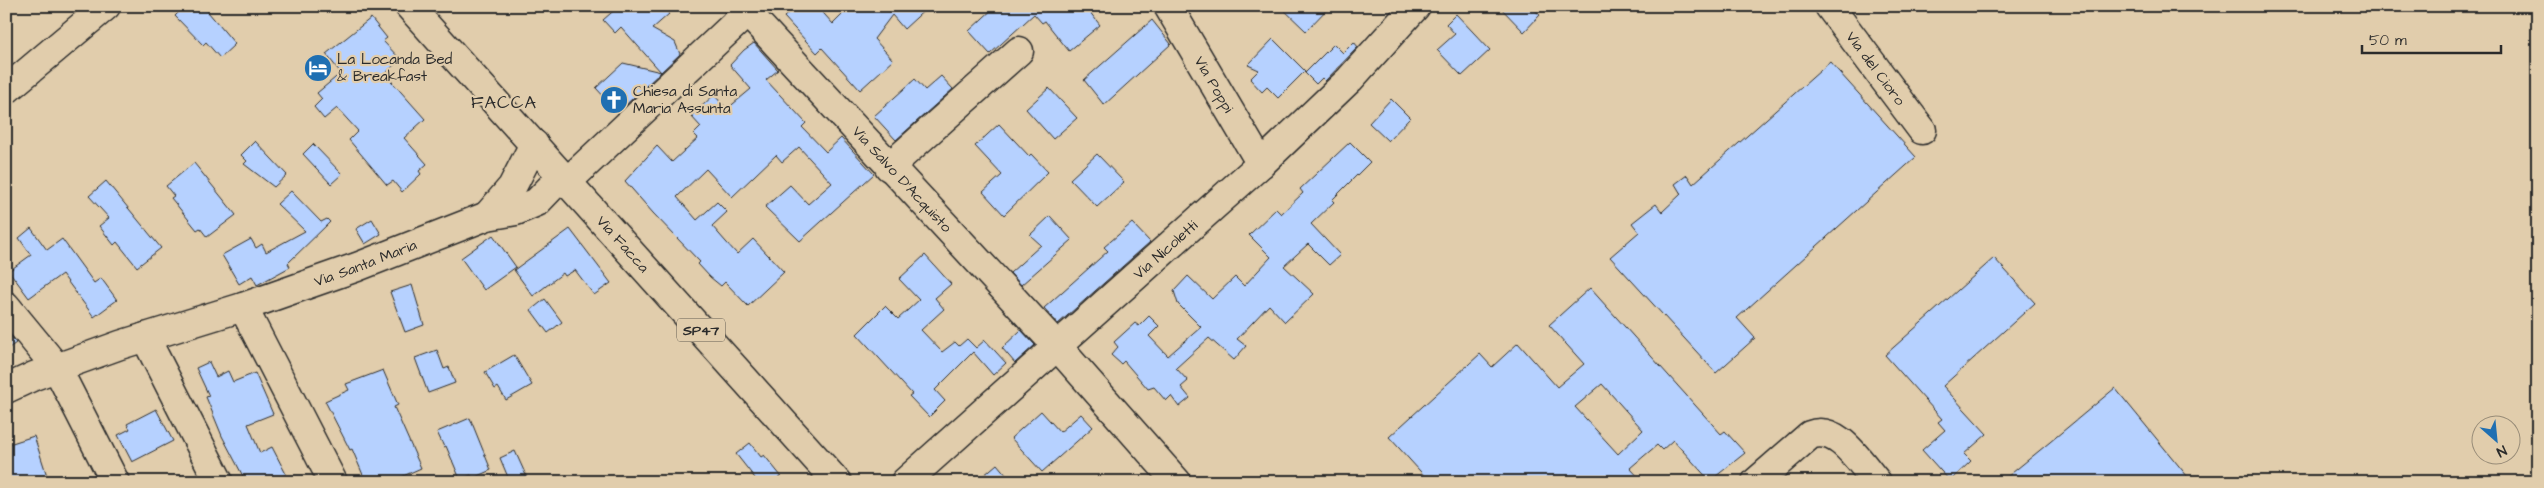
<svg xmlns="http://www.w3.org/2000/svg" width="2544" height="488" font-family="'Architects Daughter',sans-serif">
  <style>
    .building { fill: #b6d1ff; stroke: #2b2b2b; fill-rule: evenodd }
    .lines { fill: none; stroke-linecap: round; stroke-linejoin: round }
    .minor-casing { stroke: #2b2b2b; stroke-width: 31 }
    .major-casing { stroke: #2b2b2b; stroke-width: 31 }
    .minor { stroke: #e1cdac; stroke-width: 28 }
    .major { stroke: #e1cdac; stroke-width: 28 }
    .labels { text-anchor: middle; stroke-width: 4.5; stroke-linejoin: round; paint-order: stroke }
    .shield { fill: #e1cdac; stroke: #625c52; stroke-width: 1 }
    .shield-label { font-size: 14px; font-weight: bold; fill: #2b2b2b }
    .poi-label { font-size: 15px; fill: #2b2b2b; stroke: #e1cdac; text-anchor: start }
    .street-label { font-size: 15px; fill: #2b2b2b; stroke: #e1cdac }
    .quarter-label { font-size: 18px; letter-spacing: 1px; fill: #2b2b2b; stroke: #e1cdac }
  </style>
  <rect width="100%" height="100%" fill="#e1cdac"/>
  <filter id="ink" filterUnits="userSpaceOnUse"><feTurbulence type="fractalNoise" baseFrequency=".02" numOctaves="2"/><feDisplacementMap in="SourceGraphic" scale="10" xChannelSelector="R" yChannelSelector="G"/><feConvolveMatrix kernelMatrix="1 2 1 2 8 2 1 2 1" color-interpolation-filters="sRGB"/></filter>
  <g filter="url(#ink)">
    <path class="building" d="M185,6H203L235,44L220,58L206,42L203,45L175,16Z
      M619,6H662L669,14L652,29L675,42L680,54L661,72L621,27L615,33L603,20Z
      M796,6H817L833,24L851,6H929L904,29L892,15L874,39L893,60L860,90L822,48L817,53L784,17Z
      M996,6H1085L1100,25L1069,51L1045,21L1042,23L1034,14L990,54L969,31Z
      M1280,6H1330L1306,31Z
      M1499,6H1530L1540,15L1524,32Z
      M1456,14L1490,50L1462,76L1437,50L1455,34L1446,24Z
      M371,18L387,38L383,41L400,59L385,74L425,119L404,138L427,164L419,171L421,174L402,192L393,181L387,185L349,140L358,131L337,108L324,119L314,107L322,99L317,93L341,73L326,54Z
      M1152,20L1171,44L1104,105L1084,80Z
      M1273,39L1305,71L1278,98L1267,87L1262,92L1250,79L1259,70L1248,65Z
      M1354,42L1358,47L1325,81L1322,78L1316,84L1305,73L1334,44L1343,53Z
      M754,43L778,70L766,80L806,123L802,127L826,152L841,138L874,174L800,241L765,207L790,185L808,204L832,183L799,147L782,162L776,155L732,197L706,169L677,197L697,220L717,202L727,212L712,226L726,242L737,254L753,239L784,272L748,306L725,282L721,286L710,277L698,264L700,262L653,213L625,181L657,146L672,162L698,138L694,134L701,127L691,116L714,95L727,109L751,89L730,65L744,50Z
      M1830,62L1916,157L1737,318L1755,338L1716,373L1610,257L1639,232L1632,223L1656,204L1662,212L1681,194L1675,184L1687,175L1693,184Z
      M623,63L661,72L618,112L596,88Z
      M941,76L953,89L896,140L874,116L915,79L925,90Z
      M1049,88L1077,118L1053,139L1026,109Z
      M1391,99L1410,118L1388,141L1369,123Z
      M999,124L1029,156L1031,154L1048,172L1004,215L983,192L1002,175L975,146Z
      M255,141L287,175L274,187L244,164L247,161L241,155Z
      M1350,142L1370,162L1332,200L1334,202L1311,224L1340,255L1329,265L1308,244L1284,266L1314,294L1285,322L1269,305L1237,339L1246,346L1234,360L1209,338L1176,368L1188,381L1181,387L1190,398L1179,407L1171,396L1166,401L1154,387L1148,389L1124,361L1121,364L1111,355L1118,347L1114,342L1135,323L1139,326L1149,316L1159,326L1149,336L1168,356L1201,327L1178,304L1174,291L1188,276L1212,299L1235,277L1244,286L1271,257L1249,235L1276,209L1281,214L1303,193L1300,189Z
      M313,144L342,174L331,184L303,154Z
      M1097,154L1124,182L1097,207L1070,179Z
      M194,163L236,215L207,237L200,228L197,230L171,198L174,196L166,186Z
      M106,181L161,248L137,267L117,242L114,245L99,226L109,218L89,196Z
      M291,191L321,222L327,219L330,222L288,263L290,267L257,285L252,276L239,284L222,255L251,239L256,248L262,244L266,252L305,231L277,204Z
      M1050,216L1072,240L1021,285L1010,273L1041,245L1030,235Z
      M372,219L381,234L365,244L356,229Z
      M1132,223L1150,242L1058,324L1044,308L1108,251L1104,247Z
      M31,228L47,250L62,239L94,283L101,278L117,300L94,317L62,274L29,298L9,271L31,255L19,238Z
      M570,229L611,283L594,295L575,270L565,276L563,273L533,296L514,270Z
      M493,235L516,267L484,290L461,258Z
      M925,255L951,284L935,298L944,309L921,330L942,352L955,342L959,346L967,339L976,348L985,340L1006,363L993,375L973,352L935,390L945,401L929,417L909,396L912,394L857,334L885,306L898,319L919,300L899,279Z
      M1994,258L2035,303L1943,386L1987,434L1964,454L1971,461L1950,481L1922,450L1945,430L1938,422L1942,419L1885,355Z
      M412,285L424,325L405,332L390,292Z
      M1590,288L1721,434L1725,431L1745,453L1710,481L1673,440L1662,450L1657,445L1630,468L1643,482H1430L1389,437L1480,354L1492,367L1518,343L1557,387L1584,364L1549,325ZM1602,384L1643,430L1618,454L1575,407Z
      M545,299L562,322L548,333L531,310Z
      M1021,330L1035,345L1015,363L1002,348Z
      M6,331L16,343L6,350Z
      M437,350L444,369L449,367L455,383L428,393L415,358Z
      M514,355L532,385L506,400L498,387L495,389L485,372Z
      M209,362L216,377L228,371L233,382L255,373L273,414L248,424L260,453L272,447L286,474L272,482H246L222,436L206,397L209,396L196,368Z
      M383,370L398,405L394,407L421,468L390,482H366L352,449L350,450L325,401L349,390L346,384Z
      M2115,388L2192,482H2001L2050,442Z
      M156,409L173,441L132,462L118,435L130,429L127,424Z
      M1041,411L1060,432L1081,414L1093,427L1042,472L1011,438Z
      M470,418L491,470L473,478L471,475L460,479L446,446L444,447L437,432Z
      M34,436L49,482H12L10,478L6,479V445Z
      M750,443L761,457L764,455L781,476L773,482H758L736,454Z
      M515,451L529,482H510L500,458Z
      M997,464L1012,482H976Z"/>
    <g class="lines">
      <defs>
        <g id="minor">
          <path id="s1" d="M1168,6L1261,164"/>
          <path id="s2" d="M1829,6L1922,130"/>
          <path id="s3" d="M747,12L1057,346L1177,482"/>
          <path d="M6,90L106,6"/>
          <path d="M889,167L1019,51"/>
          <path d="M568,181L754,6"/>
          <path d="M6,306L57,368L115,482"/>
          <path d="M243,307L333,482"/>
          <path d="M145,337L219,482"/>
          <path id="s4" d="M905,482L1261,164L1350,79L1416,6"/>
          <path d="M1756,482L1810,435C1838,424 1860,463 1877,482"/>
        </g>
        <g id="major">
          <path id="s5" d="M409,6L837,482"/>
          <path d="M487,216L512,187L534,144"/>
          <path id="s6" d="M6,389L34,376L120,345L243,307L357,267L487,216L516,211L537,202L563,175"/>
        </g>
      </defs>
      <use href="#minor" class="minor-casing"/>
      <use href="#major" class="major-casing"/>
      <use href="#minor" class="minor"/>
      <use href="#major" class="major"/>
    </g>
  </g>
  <defs>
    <symbol id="hotel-disc" viewBox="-11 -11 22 22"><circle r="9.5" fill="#1f6fb2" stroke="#e1cdac"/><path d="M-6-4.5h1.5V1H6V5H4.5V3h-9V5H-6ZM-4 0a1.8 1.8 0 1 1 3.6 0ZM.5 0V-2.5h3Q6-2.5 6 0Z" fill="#fff"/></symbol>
    <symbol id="church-disc" viewBox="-11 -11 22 22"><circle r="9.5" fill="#1f6fb2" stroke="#e1cdac"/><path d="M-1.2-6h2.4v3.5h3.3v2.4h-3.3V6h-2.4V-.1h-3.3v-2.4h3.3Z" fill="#fff"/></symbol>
  </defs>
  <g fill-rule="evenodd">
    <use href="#hotel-disc" x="302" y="52" width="32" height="32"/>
    <use href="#church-disc" x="598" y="84" width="32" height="32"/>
  </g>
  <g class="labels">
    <rect class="shield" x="677" y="318.5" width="48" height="23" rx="4"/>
    <g class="shield-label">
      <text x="701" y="335">SP47</text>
    </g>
    <g class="poi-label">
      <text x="337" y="64">La Locanda Bed<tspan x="337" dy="17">&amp; Breakfast</tspan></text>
      <text x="633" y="96">Chiesa di Santa<tspan x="633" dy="17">Maria Assunta</tspan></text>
    </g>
    <g class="street-label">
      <text dy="5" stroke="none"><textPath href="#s2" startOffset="78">Via del Cioro</textPath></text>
      <text dy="5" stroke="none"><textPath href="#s1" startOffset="91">Via Poppi</textPath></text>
      <text dy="5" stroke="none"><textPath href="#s3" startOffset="228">Via Salvo D'Acquisto</textPath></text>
      <text dy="5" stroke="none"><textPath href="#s5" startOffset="320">Via Facca</textPath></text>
      <text dy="5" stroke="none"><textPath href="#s4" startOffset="349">Via Nicoletti</textPath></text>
      <text dy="5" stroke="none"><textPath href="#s6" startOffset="381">Via Santa Maria</textPath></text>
    </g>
    <g class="quarter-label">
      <text x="504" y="108">FACCA</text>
    </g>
  </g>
  <rect width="2544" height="488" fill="none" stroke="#e1cdac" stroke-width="25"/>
  <rect x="12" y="12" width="2519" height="463" fill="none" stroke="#2b2b2b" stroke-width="2" filter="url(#ink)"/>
  <g transform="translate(2496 440) rotate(153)"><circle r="24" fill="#e1cdac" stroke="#988c78"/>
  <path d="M0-4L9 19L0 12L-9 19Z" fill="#1f6fb2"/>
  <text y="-8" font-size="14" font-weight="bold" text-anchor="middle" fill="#2b2b2b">N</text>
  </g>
  <path d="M2362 45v8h139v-8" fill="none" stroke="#2b2b2b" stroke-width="2.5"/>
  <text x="2369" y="45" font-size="15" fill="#2b2b2b" stroke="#e1cdac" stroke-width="4" paint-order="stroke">50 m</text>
</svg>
